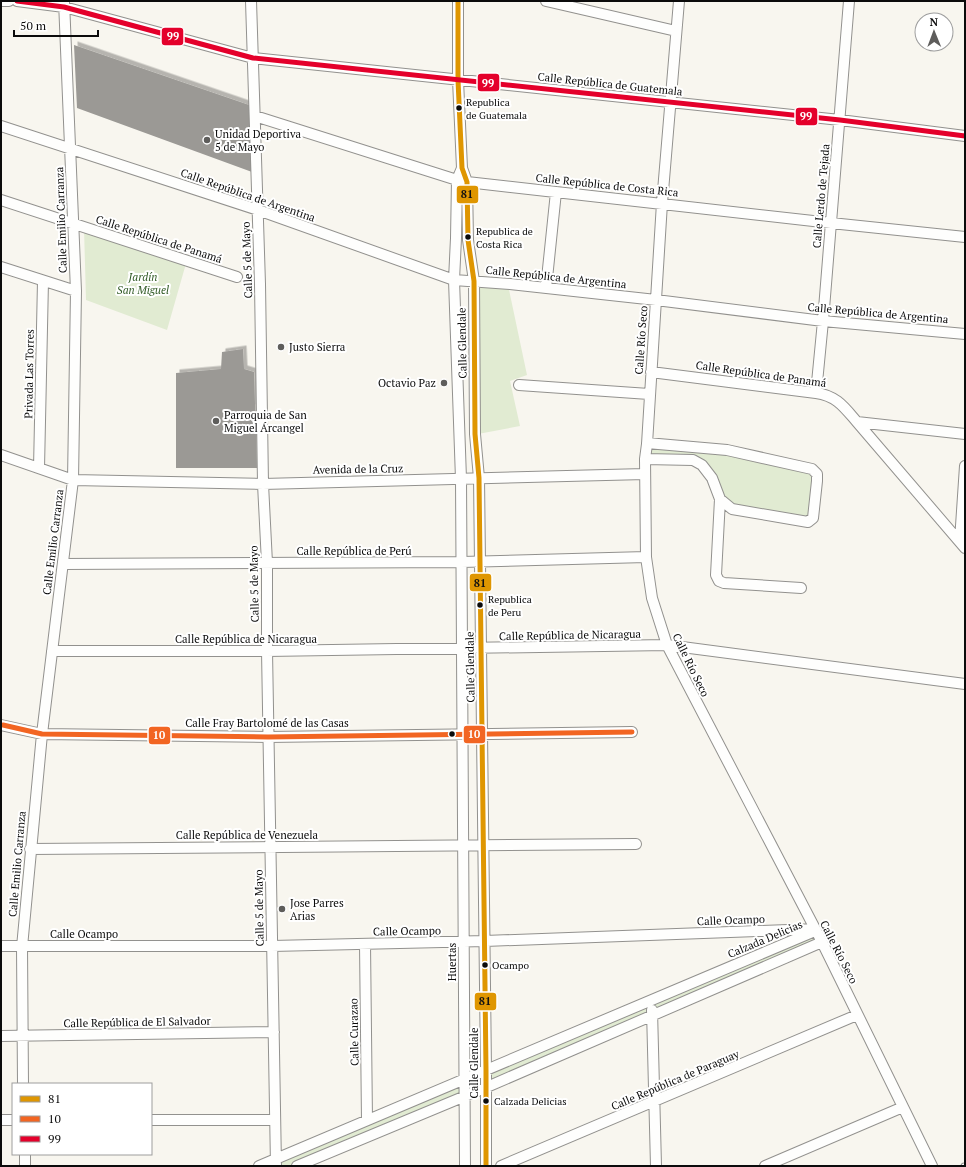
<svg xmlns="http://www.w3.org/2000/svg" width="966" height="1167" font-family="'PT Serif',serif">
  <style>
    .green { fill: #e1ebd2 }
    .building { fill: #9b9995; filter: url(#shadow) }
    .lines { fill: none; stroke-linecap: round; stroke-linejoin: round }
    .lane-casing { stroke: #92918e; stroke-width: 7 }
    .street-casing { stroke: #92918e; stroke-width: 12 }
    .lane { stroke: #fefefd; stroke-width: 5 }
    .street { stroke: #fefefd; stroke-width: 10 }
    .bus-1-casing { stroke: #fff; stroke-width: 8 }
    .bus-2-casing { stroke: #fff; stroke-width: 8 }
    .bus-3-casing { stroke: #fff; stroke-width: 8 }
    .bus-1 { stroke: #df9601; stroke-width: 5 }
    .bus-2 { stroke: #f26522; stroke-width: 5 }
    .bus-3 { stroke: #e4002b; stroke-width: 5 }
    .bus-dot { fill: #0b0b0b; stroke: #fff; stroke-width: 1.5 }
    .poi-dot { fill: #5e5d5b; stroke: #fff; stroke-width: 1.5 }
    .labels { text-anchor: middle; stroke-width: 4; stroke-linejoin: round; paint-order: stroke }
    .bus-label { font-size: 10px; fill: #0b0b0b; stroke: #fff; text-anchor: start }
    .street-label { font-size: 11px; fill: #0b0b0b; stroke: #fff }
    .poi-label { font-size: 11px; fill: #0b0b0b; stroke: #fff; text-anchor: start }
    .park-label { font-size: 11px; font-style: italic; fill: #2f5924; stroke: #fff }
    .line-badge { stroke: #fff; stroke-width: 1.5 }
    .badge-label { font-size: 11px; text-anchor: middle; font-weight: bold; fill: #fff }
    .pale-badge-label { font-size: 11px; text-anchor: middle; font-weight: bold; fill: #111 }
  </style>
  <defs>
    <filter id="shadow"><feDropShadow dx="3.5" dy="-3.5" stdDeviation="0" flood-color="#0004"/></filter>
  </defs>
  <rect width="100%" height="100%" fill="#f8f6ef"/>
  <path class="green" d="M84,228L187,260L167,330L86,300Z
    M476,282L508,285L527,375L510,381L520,426L478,434Z
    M647,444L727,450L812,469L817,481L808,522L732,509L702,465L645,455Z
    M813,932L817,940L490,1082V1072Z
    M461,1080V1094L288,1166H280L281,1161Z"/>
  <path class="building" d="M74,45L249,105L252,172L77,108Z
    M243,349L244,369L254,372L257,468H176V373L221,369L222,352Z"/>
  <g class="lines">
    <defs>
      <path id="lane" d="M964,1166H965"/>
      <path id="street" d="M1,1H9
        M17,1L64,7L253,58L840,120L965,136
        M251,1L260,284L263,484L267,563V651L276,1166
        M458,1V80L462,168L467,182L468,240L474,281L475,434L479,478L486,1070V1166
        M546,1L676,31
        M679,1L662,203L647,444L645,459L646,557L652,598L667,645L822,942L932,1166
        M255,116L457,180L467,182L831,223L965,237
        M1,126L258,210L454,280L510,284L656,300L823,321L965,334
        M462,168L457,180L456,238L454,280L461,479L465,1166
        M1,200L237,277
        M1,267L76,291
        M546,288L556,192
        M651,372L816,393C837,396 844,407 857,422L965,548
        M519,385L649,394
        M816,393L823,321L849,1
        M857,422L965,434
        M647,443L727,450L812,469L817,474V481L813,518L808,522L732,509L720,499
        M1,455L73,480L263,484L645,474
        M645,459L693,460L702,465L712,478L720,499L716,575L719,581L724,583L801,588
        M39,468L43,281
        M960,541L965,466
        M63,564L462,562L646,557
        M52,651H267L667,645L965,684
        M1,725L42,734L268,737L632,732
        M30,849L636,844
        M365,944L367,1120
        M1,946H272L485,941L814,929
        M652,1010L656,1166
        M1,1036L274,1032
        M23,1084L22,947L42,734L73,480L76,291L64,1
        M1,1120H13
        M151,1120H275
        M25,1154V1166
        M259,1166L815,931
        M297,1166L487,1087L822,942
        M501,1166L857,1015
        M765,1166L903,1107"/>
    </defs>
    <use href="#lane" class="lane-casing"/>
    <use href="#street" class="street-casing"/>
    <use href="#lane" class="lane"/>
    <use href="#street" class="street"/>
    <defs>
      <path id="bus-1" d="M458,1V80L462,168L467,182L468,240L474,281L475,434L479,478L486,1070V1166"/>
      <path id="bus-2" d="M3,725L42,734L268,737L632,732"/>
      <path id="bus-3" d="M17,1L64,7L253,58L840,120L965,136"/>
    </defs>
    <use href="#bus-1" class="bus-1-casing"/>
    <use href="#bus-2" class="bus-2-casing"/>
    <use href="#bus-3" class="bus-3-casing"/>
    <use href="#bus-1" class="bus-1"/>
    <use href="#bus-2" class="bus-2"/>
    <use href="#bus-3" class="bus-3"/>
  </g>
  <g class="bus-dot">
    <circle cx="459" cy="108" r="3.5"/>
    <circle cx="468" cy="237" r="3.5"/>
    <circle cx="480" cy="605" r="3.5"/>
    <circle cx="452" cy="734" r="3.5"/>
    <circle cx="485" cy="965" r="3.5"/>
    <circle cx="486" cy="1101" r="3.5"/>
  </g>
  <g class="poi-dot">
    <circle cx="207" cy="140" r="4"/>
    <circle cx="281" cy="347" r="4"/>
    <circle cx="444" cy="383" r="4"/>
    <circle cx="216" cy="421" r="4"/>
    <circle cx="282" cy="909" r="4"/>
  </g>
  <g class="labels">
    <g class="bus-label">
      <text x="466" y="106">Republica<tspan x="466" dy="13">de Guatemala</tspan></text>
      <text x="476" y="235">Republica de<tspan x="476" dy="13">Costa Rica</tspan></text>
      <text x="488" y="603">Republica<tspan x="488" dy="13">de Peru</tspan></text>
      <text x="492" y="969">Ocampo</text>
      <text x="494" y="1105">Calzada Delicias</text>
    </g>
    <g class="street-label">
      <text transform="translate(610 84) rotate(6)" y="4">Calle República de Guatemala</text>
      <text transform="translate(607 185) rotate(6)" y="4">Calle República de Costa Rica</text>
      <text transform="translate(248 195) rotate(19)" y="4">Calle República de Argentina</text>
      <text transform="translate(821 196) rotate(-85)" y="4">Calle Lerdo de Tejada</text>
      <text transform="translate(61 220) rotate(-92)" y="4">Calle Emilio Carranza</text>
      <text transform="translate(159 239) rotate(18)" y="4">Calle República de Panamá</text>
      <text transform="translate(247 260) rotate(-92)" y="4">Calle 5 de Mayo</text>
      <text transform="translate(556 277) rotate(6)" y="4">Calle República de Argentina</text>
      <text transform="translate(878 313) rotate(5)" y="4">Calle República de Argentina</text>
      <text transform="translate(641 340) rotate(-86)" y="4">Calle Río Seco</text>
      <text transform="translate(462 343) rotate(-91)" y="4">Calle Glendale</text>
      <text transform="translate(29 374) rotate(-89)" y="4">Privada Las Torres</text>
      <text transform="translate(761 374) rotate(8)" y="4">Calle República de Panamá</text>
      <text transform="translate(358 469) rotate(-1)" y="4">Avenida de la Cruz</text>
      <text transform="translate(53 542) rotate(-83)" y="4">Calle Emilio Carranza</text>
      <text x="354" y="555">Calle República de Perú</text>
      <text transform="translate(254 584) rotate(-91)" y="4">Calle 5 de Mayo</text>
      <text transform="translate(570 635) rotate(-1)" y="4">Calle República de Nicaragua</text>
      <text x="246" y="643">Calle República de Nicaragua</text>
      <text transform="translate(691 665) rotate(64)" y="4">Calle Río Seco</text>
      <text transform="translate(470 667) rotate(-91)" y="4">Calle Glendale</text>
      <text x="267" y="727">Calle Fray Bartolomé de las Casas</text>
      <text x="247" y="839">Calle República de Venezuela</text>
      <text transform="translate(17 864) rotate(-85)" y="4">Calle Emilio Carranza</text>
      <text transform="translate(259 908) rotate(-91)" y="4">Calle 5 de Mayo</text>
      <text transform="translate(731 920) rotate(-2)" y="4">Calle Ocampo</text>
      <text transform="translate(407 931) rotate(-1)" y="4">Calle Ocampo</text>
      <text x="84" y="938">Calle Ocampo</text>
      <text transform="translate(765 939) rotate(-23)" y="4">Calzada Delicias</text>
      <text transform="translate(839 952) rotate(63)" y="4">Calle Río Seco</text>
      <text transform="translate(452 962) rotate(-90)" y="4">Huertas</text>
      <text transform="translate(137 1022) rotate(-1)" y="4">Calle República de El Salvador</text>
      <text transform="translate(354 1032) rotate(-91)" y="4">Calle Curazao</text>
      <text transform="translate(474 1063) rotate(-90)" y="4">Calle Glendale</text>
      <text transform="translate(675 1080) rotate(-23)" y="4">Calle República de Paraguay</text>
    </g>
    <g class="poi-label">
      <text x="215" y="138">Unidad Deportiva<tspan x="215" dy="13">5 de Mayo</tspan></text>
      <text x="289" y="351">Justo Sierra</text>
      <text x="436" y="387" text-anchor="end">Octavio Paz</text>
      <text x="224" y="419">Parroquia de San<tspan x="224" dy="13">Miguel Árcangel</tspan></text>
      <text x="290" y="907">Jose Parres<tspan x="290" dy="13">Arias</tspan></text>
    </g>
    <g class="park-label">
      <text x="143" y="281">Jardín<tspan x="143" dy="13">San Miguel</tspan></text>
    </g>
  </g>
  <g class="line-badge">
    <rect x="161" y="27" width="23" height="19" rx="4" fill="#e4002b"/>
    <rect x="477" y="73" width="23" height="19" rx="4" fill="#e4002b"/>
    <rect x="795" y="107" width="23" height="19" rx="4" fill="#e4002b"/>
    <rect x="456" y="185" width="23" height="19" rx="4" fill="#df9601"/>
    <rect x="469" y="573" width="23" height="19" rx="4" fill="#df9601"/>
    <rect x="463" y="725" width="23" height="19" rx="4" fill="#f26522"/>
    <rect x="148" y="726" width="23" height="19" rx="4" fill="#f26522"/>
    <rect x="474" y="992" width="23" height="19" rx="4" fill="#df9601"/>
  </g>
  <g class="badge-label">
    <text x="173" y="40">99</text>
    <text x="488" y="87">99</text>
    <text x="806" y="120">99</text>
    <text x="474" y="738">10</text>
    <text x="159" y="739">10</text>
  </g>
  <g class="pale-badge-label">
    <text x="467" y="198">81</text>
    <text x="480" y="587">81</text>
    <text x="485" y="1005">81</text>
  </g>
  <rect width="966" height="1167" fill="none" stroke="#0b0b0b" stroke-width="4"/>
  <rect x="12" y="1083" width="140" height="72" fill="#ffffff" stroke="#9d9d9d"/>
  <rect x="20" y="1096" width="20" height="6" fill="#df9601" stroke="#9d9d9d"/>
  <text x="48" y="1103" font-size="12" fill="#0b0b0b">81</text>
  <rect x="20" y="1116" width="20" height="6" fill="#f26522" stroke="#9d9d9d"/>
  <text x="48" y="1123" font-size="12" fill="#0b0b0b">10</text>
  <rect x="20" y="1136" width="20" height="6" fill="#e4002b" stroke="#9d9d9d"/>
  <text x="48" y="1143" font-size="12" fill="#0b0b0b">99</text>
  <g transform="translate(934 32) rotate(359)"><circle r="19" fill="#ffffff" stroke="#9d9d9d"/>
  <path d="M0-3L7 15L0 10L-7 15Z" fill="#5e5d5b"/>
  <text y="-6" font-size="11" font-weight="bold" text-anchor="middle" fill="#0b0b0b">N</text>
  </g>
  <path d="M14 30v6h84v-6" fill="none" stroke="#0b0b0b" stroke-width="2"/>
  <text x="20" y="30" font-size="12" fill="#0b0b0b" stroke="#ffffff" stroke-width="3" paint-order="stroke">50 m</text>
</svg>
